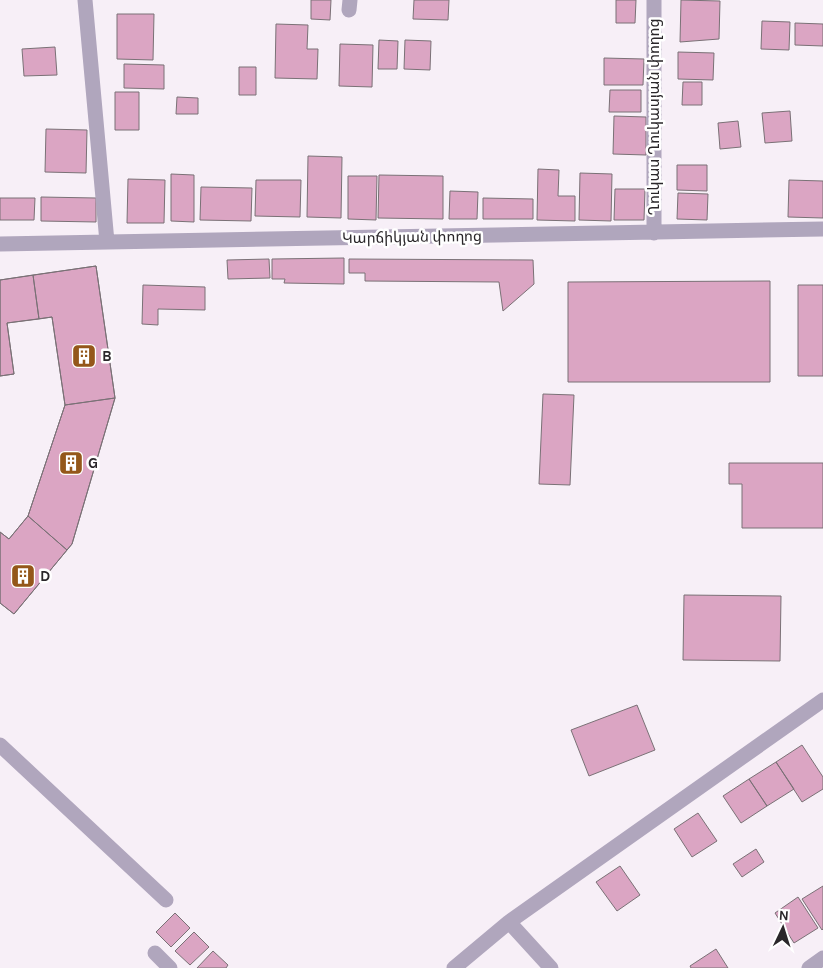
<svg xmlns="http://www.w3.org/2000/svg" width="823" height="968" font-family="Karla,'Noto Sans Armenian',sans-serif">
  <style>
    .building { fill: #dba5c3; stroke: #7a7176 }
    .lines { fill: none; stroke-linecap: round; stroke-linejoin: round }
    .minor { stroke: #b0a6bd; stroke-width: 15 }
    .labels { text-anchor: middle; stroke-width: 5; stroke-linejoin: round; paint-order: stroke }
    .street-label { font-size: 15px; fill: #2a272a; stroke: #fff }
    .poi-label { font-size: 15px; font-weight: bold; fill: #2a272a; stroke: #fff; text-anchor: start }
  </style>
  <rect width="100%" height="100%" fill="#f7eff7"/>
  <path class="building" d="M311,0H331L330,20L311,19Z
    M414,0H449L448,20L413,19Z
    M616,0H636L635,23H616Z
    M681,0L720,1L719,39L680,42Z
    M117,14H154L153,60L117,59Z
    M762,21L790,22L789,50L761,49Z
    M795,23L823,24V46L795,45Z
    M276,24L308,25L307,49H318L317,79L275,78Z
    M379,40L398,41L397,69H378Z
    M405,40L431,41L430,70L404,69Z
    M340,44L373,45L372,87L339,86Z
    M55,47L57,75L24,76L22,49Z
    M678,52L714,53L713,80L678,79Z
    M604,58L644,59L643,85H604Z
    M124,64L164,65V89L124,88Z
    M239,67H256V95H239Z
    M683,82H702V105H682Z
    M610,90H641V112H609Z
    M115,92H139V130H115Z
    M177,97L198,98V114H176Z
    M790,111L792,141L765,143L762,113Z
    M614,116L646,117V155L613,154Z
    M738,121L741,147L720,149L718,123Z
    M46,129L87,130L86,173L45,172Z
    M308,156L342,157L341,218L307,217Z
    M677,165H707V191L677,190Z
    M538,169L559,170L558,196H575V221L537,220Z
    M580,173L612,174L611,221L579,220Z
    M171,174L194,175V222L171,221Z
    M379,175L443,176V219L378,218Z
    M348,176H377L376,220L348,219Z
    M128,179L165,180L164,223H127Z
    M256,180H301L300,217L255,216Z
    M789,180L823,181V218L788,217Z
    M201,187L252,188L251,221L200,220Z
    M615,189H645L644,220H614Z
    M450,191L478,192L477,219H449Z
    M678,193L708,194L707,220L677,219Z
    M41,197L96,198V222L41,221Z
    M0,198H35L34,220H0Z
    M483,198L533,199V219H483Z
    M344,258V284L284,283L285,279H272V259Z
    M269,259L270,278L228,279L227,260Z
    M349,259L533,260L534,284L503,311L499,282L365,281V273H349Z
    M96,266L115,398L72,544L14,614L0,603V532L9,539L28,516L65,405L52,317L7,323L14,374L0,376V280Z
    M96,266L115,398L65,405L52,317L39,319L33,275Z
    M33,275L39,319L7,323L14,374L0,376V280Z
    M770,281V382H568V282Z
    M143,285L205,287V310L158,309V325L142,324Z
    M798,285H823V376H798Z
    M543,394L574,395L570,485L539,484Z
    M115,398L72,544L67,550L28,516L65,405Z
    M729,463H823V528H742V484H729Z
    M28,516L67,550L14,614L0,603V532L9,539Z
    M684,595L781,596L780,661L683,660Z
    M637,705L655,750L589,776L571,730Z
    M802,745L823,777V789L802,802L776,762Z
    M776,762L794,789L767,806L749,779Z
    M749,779L767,806L741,823L723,796Z
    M698,813L717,841L692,857L674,829Z
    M756,849L764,862L742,877L733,864Z
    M620,866L640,895L617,911L596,882Z
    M823,886V929L822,930L802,899Z
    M798,897L818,928L794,943L775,913Z
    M175,913L190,928L171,947L156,932Z
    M194,932L209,947L190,965L175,951Z
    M716,949L728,968H691L690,966Z
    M213,951L228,965L226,968H197Z"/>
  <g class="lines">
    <path class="minor" d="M85,0L107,242
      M654,0V233
      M349,10L350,0
      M0,244L823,229
      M0,745L166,900
      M509,922L551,968
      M155,953L170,968
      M454,968L509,922L823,700
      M809,968L823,958"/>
  </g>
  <defs>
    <symbol id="building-square" viewBox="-11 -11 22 22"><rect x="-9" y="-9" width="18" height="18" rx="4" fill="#94571a" stroke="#fff"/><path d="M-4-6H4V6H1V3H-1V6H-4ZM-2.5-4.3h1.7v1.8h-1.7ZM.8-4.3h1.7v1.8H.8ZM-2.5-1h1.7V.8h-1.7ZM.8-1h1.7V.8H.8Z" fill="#fff"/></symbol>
  </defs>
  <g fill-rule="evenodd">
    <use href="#building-square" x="70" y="342" width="28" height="28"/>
    <use href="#building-square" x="57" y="449" width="28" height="28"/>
    <use href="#building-square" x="9" y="562" width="28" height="28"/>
  </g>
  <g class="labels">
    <g class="street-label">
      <text transform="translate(654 117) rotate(-90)" y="5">Ղուկաս Ղուկասյան փողոց</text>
      <text transform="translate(412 237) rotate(-1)" y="5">Կարճիկյան փողոց</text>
    </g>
    <g class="poi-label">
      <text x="102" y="361">B</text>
      <text x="88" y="468">G</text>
      <text x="40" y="581">D</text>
    </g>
  </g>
  <g transform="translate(783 928) rotate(4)" stroke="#ffffff" stroke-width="4" paint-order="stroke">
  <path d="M0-4L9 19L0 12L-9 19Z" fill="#2a272a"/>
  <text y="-8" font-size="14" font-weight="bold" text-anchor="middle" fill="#2a272a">N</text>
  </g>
</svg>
